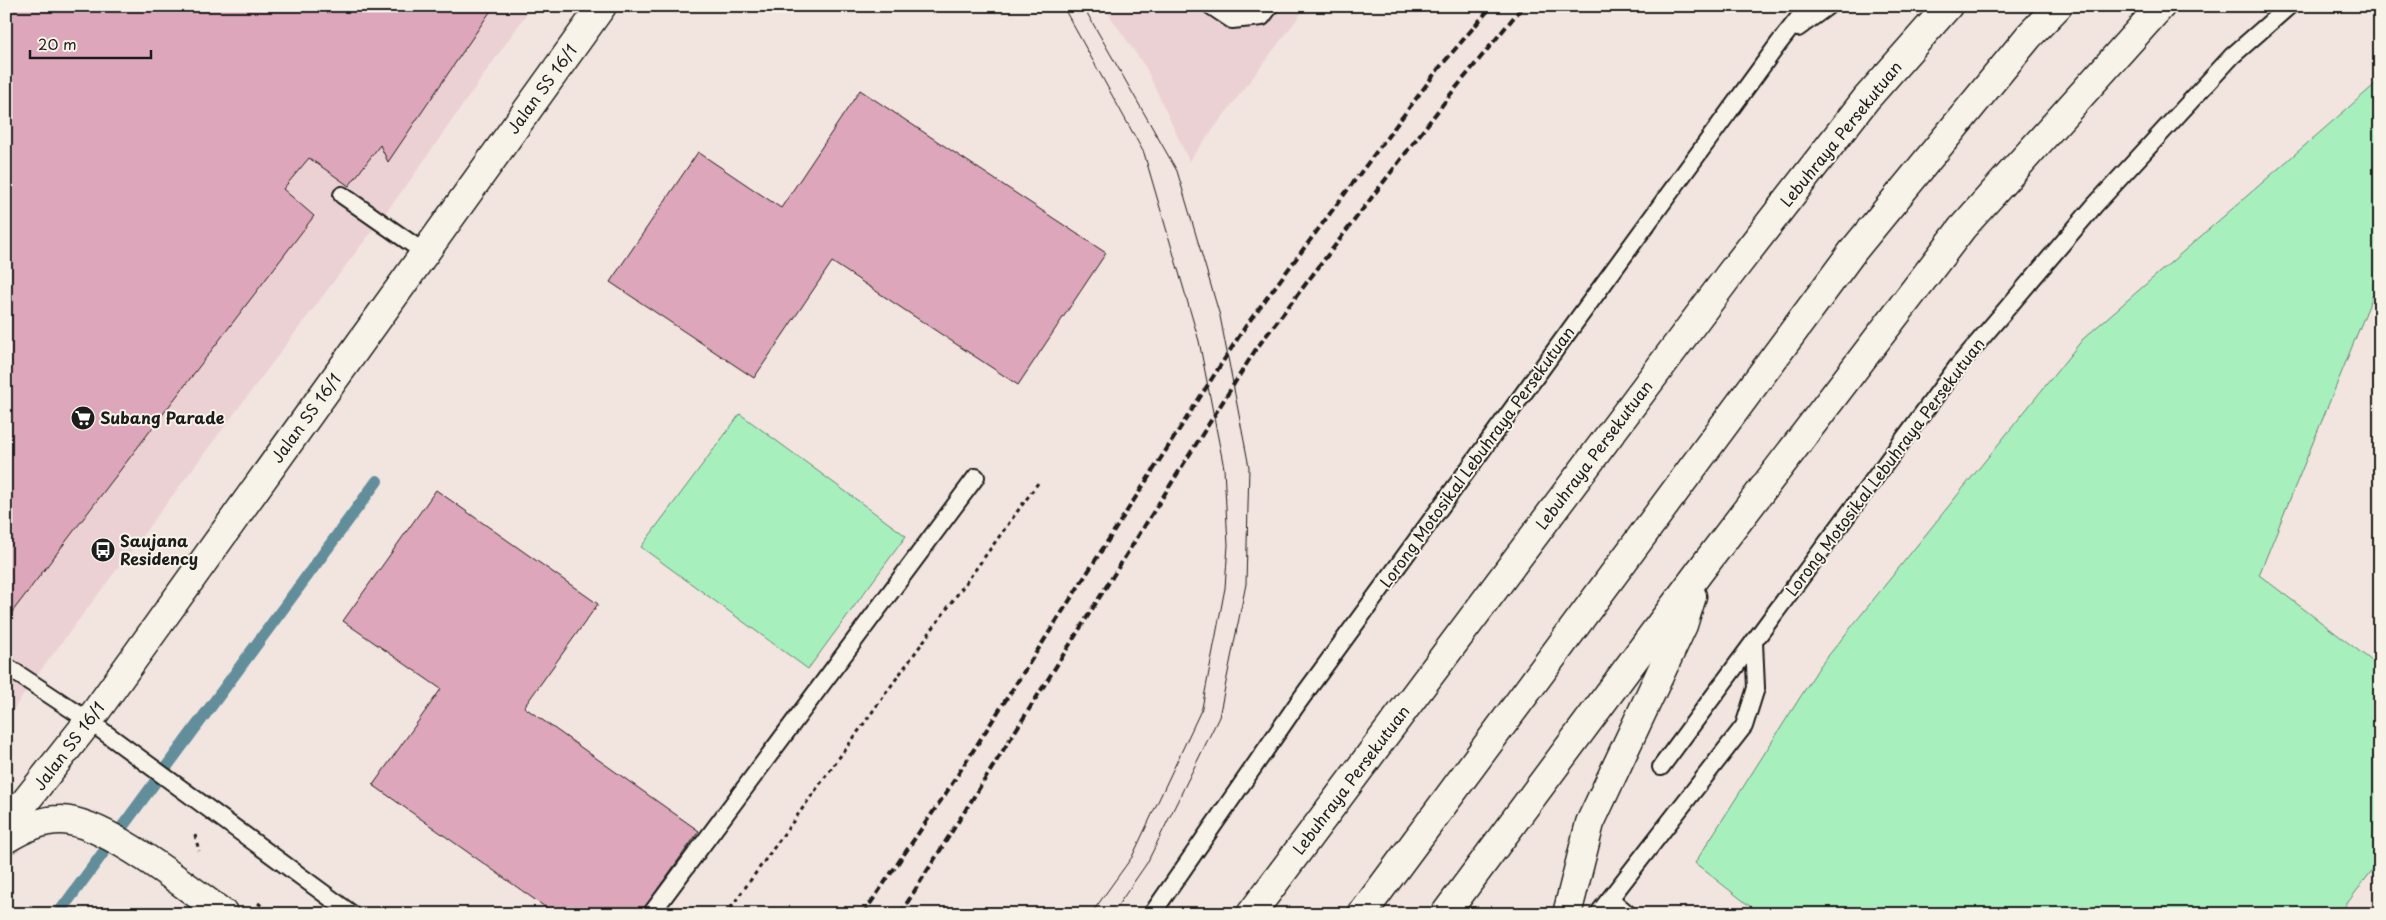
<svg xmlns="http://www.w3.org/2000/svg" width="2386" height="920" font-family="'Playpen Sans',sans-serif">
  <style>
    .built { fill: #ecd1d4 }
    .green { fill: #a7f0be; stroke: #62866d }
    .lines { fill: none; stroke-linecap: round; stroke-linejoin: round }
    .stream { stroke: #628e9b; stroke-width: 12 }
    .building { fill: #dda6ba; stroke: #1c1c1c }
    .lane-casing { stroke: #1c1c1c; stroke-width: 20 }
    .street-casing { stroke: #1c1c1c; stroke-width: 31 }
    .secondary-casing { stroke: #1c1c1c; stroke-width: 31 }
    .highway-casing { stroke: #1c1c1c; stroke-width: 31 }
    .path { stroke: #1c1c1c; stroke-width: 3; stroke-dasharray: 4 4; stroke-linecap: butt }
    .lane { stroke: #f7f3e8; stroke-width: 16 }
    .street { stroke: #f7f3e8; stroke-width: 28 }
    .secondary { stroke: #f7f3e8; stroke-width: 28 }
    .highway { stroke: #f7f3e8; stroke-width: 28 }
    .tram { stroke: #1c1c1c; stroke-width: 1 }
    .rail { stroke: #1c1c1c; stroke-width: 4; stroke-dasharray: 8 4; stroke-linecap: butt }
    .labels { text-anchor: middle; stroke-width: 4; stroke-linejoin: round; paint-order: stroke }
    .street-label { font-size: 16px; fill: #1c1c1c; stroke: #f7f3e8 }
    .poi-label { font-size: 16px; font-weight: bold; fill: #1c1c1c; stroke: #f7f3e8; text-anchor: start }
  </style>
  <rect width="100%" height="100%" fill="#f2e4df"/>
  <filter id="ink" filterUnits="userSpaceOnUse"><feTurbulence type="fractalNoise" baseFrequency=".02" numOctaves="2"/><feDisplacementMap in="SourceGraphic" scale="10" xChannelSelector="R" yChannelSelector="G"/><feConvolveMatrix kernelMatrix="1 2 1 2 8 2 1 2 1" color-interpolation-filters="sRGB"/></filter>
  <g filter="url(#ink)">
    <path class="built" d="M6,6H532L411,179L38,674L6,720Z
      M1103,6H1307L1189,161L1146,68Z"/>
    <path class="green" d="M2380,80V278L2259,575L2380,667V860L2339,914H1760L1695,863L1820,666L2083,339Z
      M740,414L906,536L808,669L641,547Z"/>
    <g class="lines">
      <path class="stream" d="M58,914L377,481"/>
    </g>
    <path class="building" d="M6,6H494L388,162L380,145L349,186L309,158L283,189L314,216L6,620Z
      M860,90L1106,253L1018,385L832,262L754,378L610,282L698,152L781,208Z
      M436,490L598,604L524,707L699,831L640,914H555L373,785L441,689L343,621Z"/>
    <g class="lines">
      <defs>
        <path id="lane" d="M1211,6L1232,20L1262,17L1270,6
          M1798,28L1828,6
          M342,195L425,253
          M6,666L89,721L352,914
          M1661,767L1957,367L2095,205L2232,56L2289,6
          M1610,899L1628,914
          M651,914L976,477
          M1152,914L1300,700L1779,43L1808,6
          M1598,914L1744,726L1756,688L1754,642"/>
        <path id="street" d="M6,839C22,829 41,820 60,820C102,819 188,888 224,914"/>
        <path id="secondary" d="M6,826L89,721L602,6"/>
        <path id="highway" d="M1251,914L1730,274L1866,99L1948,6
          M1362,914L1853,251L2029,36L2058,6
          M1445,914L1700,571L1962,228L2161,6
          M1567,914L1590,823L1683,625L1692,596"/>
      </defs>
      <use href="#lane" class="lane-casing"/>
      <use href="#street" class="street-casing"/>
      <use href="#secondary" class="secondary-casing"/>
      <use href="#highway" class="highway-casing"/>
      <path class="path" d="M195,835L199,851
        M258,903L272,914
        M726,914L1038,483"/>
      <use href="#lane" class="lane"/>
      <use href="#street" class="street"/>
      <use href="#secondary" class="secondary"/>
      <use href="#highway" class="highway"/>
      <path class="tram" d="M1060,6L1066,12L1144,153L1199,341L1224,468L1228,545L1225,588L1202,708L1132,857L1091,914
        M1083,6L1177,171L1220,316L1249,467L1246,584L1219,717L1147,863L1112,914"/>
      <path class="rail" d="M863,914L946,793L1245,327L1439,68L1492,6
        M900,914L1256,349L1450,95L1523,6"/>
    </g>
  </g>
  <defs>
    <symbol id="supermarket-disc" viewBox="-11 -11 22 22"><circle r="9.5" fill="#1c1c1c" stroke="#f7f3e8"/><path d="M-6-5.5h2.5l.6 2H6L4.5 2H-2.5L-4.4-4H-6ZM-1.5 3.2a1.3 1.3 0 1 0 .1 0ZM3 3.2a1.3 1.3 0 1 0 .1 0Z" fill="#fff"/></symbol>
    <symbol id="bus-disc" viewBox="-11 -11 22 22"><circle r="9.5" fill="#1c1c1c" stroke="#f7f3e8"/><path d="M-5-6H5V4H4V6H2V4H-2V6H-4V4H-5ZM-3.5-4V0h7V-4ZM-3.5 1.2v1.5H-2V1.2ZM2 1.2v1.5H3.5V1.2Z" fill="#fff"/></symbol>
  </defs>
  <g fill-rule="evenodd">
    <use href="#supermarket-disc" x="69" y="404" width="28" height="28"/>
    <use href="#bus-disc" x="89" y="536" width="28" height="28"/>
  </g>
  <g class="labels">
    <g class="street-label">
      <text transform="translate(542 89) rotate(-54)" y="6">Jalan SS 16/1</text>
      <text transform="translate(1841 134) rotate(-51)" y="6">Lebuhraya Persekutuan</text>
      <text transform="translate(306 418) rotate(-54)" y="6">Jalan SS 16/1</text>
      <text transform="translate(1594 455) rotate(-53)" y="6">Lebuhraya Persekutuan</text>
      <text transform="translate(1477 457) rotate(-54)" y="6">Lorong Motosikal Lebuhraya Persekutuan</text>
      <text transform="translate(1885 467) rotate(-53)" y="6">Lorong Motosikal Lebuhraya Persekutuan</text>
      <text transform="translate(69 746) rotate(-53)" y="6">Jalan SS 16/1</text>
      <text transform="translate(1351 780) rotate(-53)" y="6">Lebuhraya Persekutuan</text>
    </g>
    <g class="poi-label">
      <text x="100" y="424">Subang Parade</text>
      <text x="120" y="547">Saujana<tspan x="120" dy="18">Residency</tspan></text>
    </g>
  </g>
  <rect width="2386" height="920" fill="none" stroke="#f7f3e8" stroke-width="25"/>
  <rect x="12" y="12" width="2361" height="895" fill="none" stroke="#1c1c1c" stroke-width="2" filter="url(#ink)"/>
  <path d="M30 50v8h121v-8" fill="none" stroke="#1c1c1c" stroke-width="2.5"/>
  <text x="38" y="50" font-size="15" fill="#1c1c1c" stroke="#f7f3e8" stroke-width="4" paint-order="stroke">20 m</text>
</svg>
